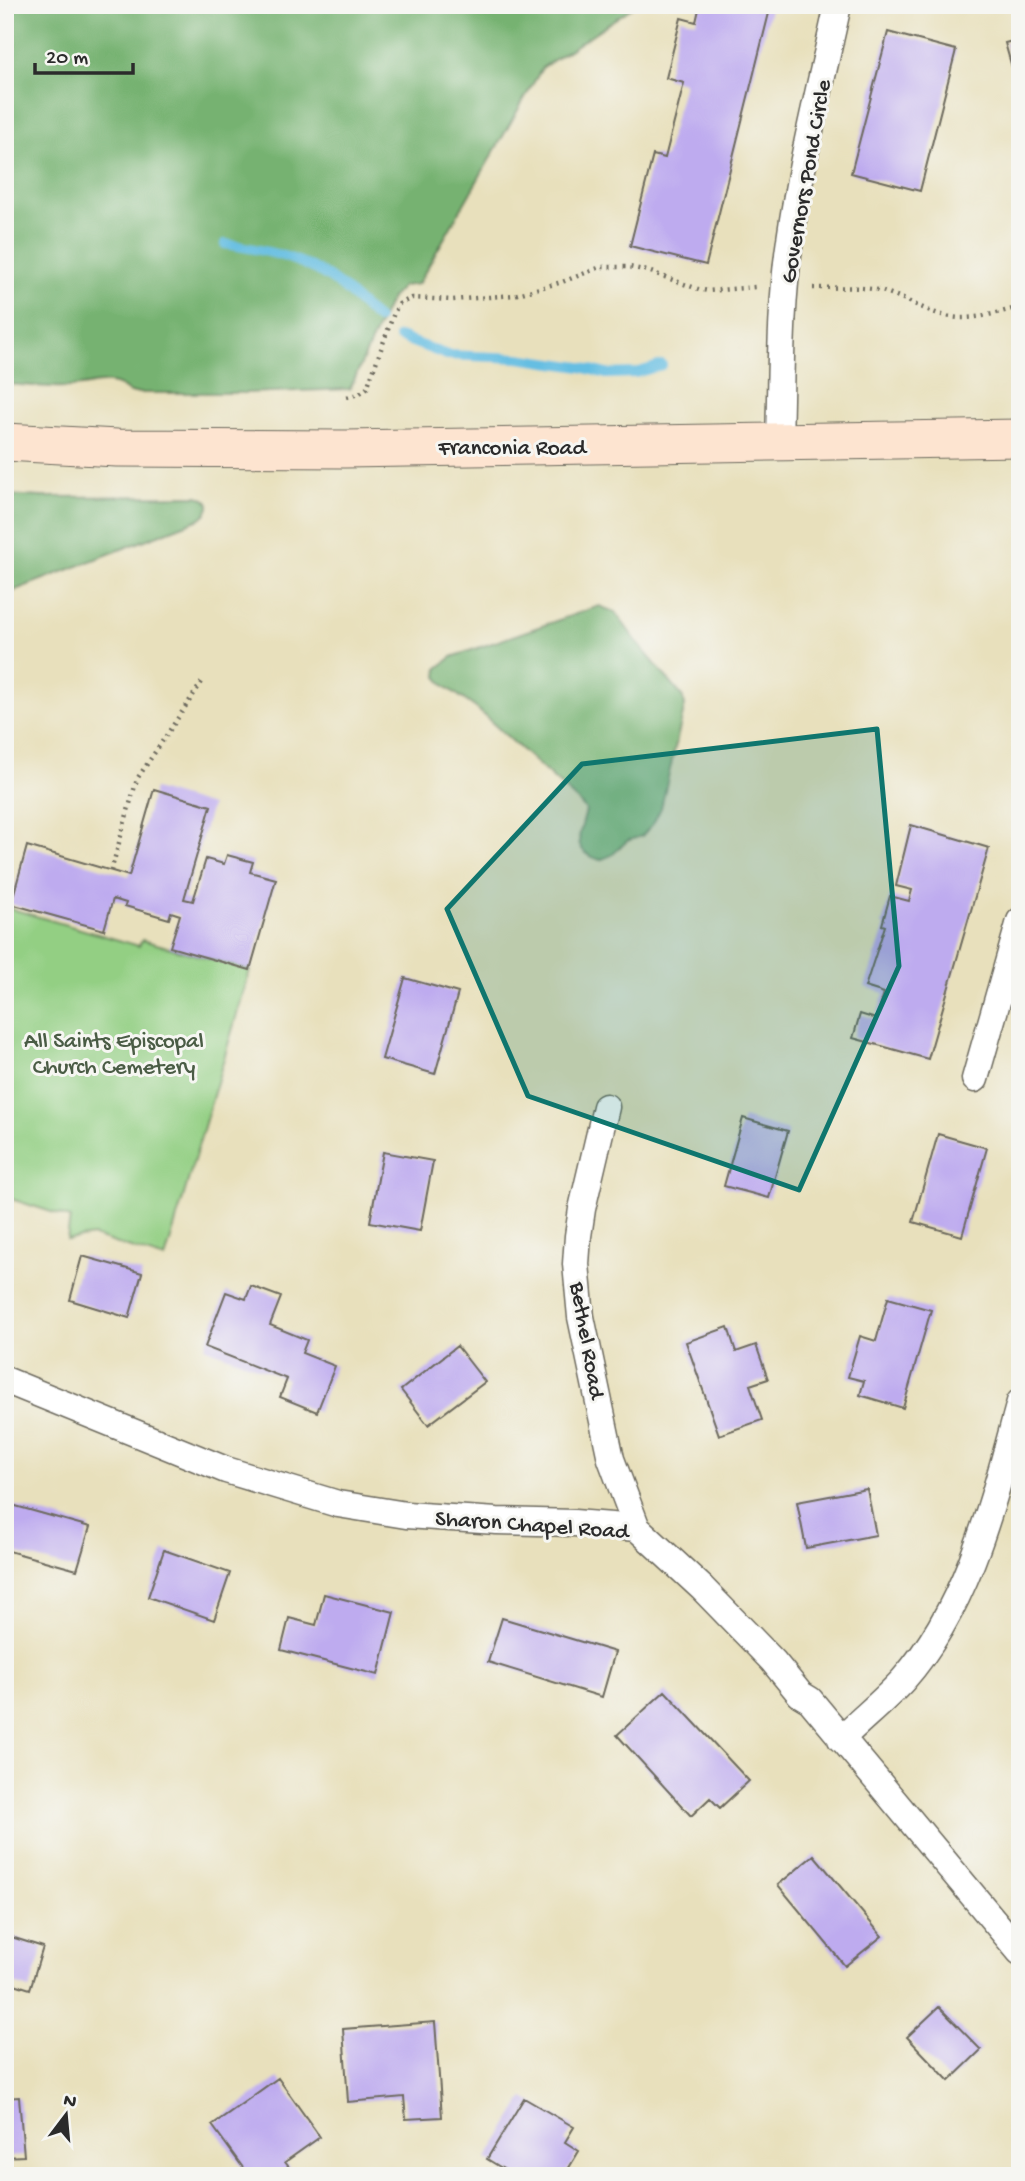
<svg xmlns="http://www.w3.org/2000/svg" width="1025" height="2181" font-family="'Gochi Hand',sans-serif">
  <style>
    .green { fill: #93cf83; stroke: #5f7d57; stroke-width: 2 }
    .forest { fill: #76b271; stroke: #506e4e; stroke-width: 2 }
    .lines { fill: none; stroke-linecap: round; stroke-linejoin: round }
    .stream { stroke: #65bee2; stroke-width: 10 }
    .building { fill: #beabef }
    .minor-casing { stroke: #6d6a5e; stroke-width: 29 }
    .secondary-casing { stroke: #6d6a5e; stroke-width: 39 }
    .path { stroke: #6d6a5e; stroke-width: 4.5; stroke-dasharray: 2 5; stroke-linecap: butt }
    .minor { stroke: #fff; stroke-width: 26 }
    .secondary { stroke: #fde4d0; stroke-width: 37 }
    .marked { fill: #0f766e; fill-opacity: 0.2; stroke: #0f766e; stroke-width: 5; stroke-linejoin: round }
    .labels { text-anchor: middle; stroke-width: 6; stroke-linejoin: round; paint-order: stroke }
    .street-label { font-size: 23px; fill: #2b2b2b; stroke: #f6f6f2 }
    .park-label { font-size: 23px; fill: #4a5c45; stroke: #f6f6f2 }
  </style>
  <rect width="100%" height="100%" fill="#f6f6f2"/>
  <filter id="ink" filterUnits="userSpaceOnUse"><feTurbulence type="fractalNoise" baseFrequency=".0143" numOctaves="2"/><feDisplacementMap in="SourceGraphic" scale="14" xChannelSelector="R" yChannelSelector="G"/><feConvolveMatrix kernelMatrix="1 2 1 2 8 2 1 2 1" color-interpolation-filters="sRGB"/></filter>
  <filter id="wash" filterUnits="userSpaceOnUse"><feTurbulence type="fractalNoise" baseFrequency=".00686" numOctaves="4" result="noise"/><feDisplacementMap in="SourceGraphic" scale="28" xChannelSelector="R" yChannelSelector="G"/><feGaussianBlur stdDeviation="1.57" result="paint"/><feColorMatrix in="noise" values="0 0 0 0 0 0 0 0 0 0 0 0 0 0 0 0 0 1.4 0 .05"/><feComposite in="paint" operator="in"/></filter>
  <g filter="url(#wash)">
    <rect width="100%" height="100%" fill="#e8e0bc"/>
    <path class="green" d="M5,907L139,946L142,940L250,970L165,1259L93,1236L67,1240L70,1218L5,1197Z"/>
    <path class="forest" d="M5,5H636L542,68L418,284L403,286L391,298L350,389L246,393H130C111,375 94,386 72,387C50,388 27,385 5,384Z
      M5,495L42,497L197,496C216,500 210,513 197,520L18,589L5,597Z
      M599,606L615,612L640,646L682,696L685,705L661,808L653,824L642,836L627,841L612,855L600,860C568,849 581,834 586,810L579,802L476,708L445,686L437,677L438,668L452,657Z"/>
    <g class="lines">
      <path class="stream" d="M225,244C267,250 308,259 341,286C354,297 364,309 378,319
        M399,337L447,355L518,358L581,367L606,374L636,373L662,365"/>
    </g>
    <g id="blocks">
      <path class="building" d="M700,5H771L706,265L630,246L653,155L665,158L684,83L666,78L681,18L696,22Z
        M888,32L956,50L920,191L851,173Z
        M1020,39V92H1019L1005,43Z
        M154,789L211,806L184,899L193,901L206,859L224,864L227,855L253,862L250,872L276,879L250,970L170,947L180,915L171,912L169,919L125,906L126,903L113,899L104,930L11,904L27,846L129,876Z
        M911,825L989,848L928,1059L853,1038L860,1014L876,1019L884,993L865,987L885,926L882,925L890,896L909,901L912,890L896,886Z
        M405,978L458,993L435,1074L382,1059Z
        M743,1118L788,1131L769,1198L724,1186Z
        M938,1134L987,1148L962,1236L913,1222Z
        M383,1152L433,1161L420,1231L370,1222Z
        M82,1256L142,1273L129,1318L70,1300Z
        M251,1286L281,1297L270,1325L307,1340L302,1353L335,1366L317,1412L280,1397L287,1379L205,1347L226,1292L246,1299Z
        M888,1298L931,1310L903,1408L860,1395L864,1381L848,1377L860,1336L876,1341Z
        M728,1327L736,1352L756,1345L768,1379L750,1385L762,1420L719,1435L686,1342Z
        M457,1346L485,1382L428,1425L401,1390Z
        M867,1489L876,1535L806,1548L797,1502Z
        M5,1503L90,1527L77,1570L5,1550Z
        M164,1550L230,1573L214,1620L148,1597Z
        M324,1594L394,1612L378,1675L281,1650L289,1618L316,1625Z
        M502,1618L615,1652L602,1697L488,1662Z
        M665,1691L749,1781L720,1808L710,1798L691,1816L617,1735Z
        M814,1855L882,1936L845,1966L778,1885Z
        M5,1935L43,1947L30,1989L5,1981Z
        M939,2007L981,2050L949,2081L907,2037Z
        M435,2022L442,2117L406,2119L404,2097L348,2102L343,2029Z
        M278,2078L320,2137L285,2162L296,2176H249L212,2125Z
        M19,2097L24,2156L5,2157V2098Z
        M524,2098L574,2127L565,2142L579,2151L564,2176H515L487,2159Z"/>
    </g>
  </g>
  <g filter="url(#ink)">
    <use href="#blocks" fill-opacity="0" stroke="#6d6a5e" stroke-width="2"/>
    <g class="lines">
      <defs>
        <path id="minor" d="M779,442C781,375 780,306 790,240C801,161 821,83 838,5
          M1020,921L1010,956L1020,958
          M975,1079L1010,956
          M606,1107L582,1209L578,1236L576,1264L581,1317L611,1459L637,1528
          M5,1380L226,1470L338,1504L406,1515L497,1521L574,1523L637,1528L702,1588L773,1661L800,1694L810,1700L1020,1952
          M841,1739C861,1719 884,1701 903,1680C970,1604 994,1497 1020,1402"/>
        <path id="secondary" d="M5,442L117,448L345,449L1020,438"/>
      </defs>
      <use href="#minor" class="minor-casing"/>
      <use href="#secondary" class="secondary-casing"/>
      <path class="path" d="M813,288C835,288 857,286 878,290C907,297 931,317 961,318C981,318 1001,312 1020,307
        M347,397L359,394L367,388L394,313L399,304L412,298L452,300L514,295L562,282L601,267H629L648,271L698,289L708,291L756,287
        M111,871L137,779L202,682"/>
      <use href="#minor" class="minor"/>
      <use href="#secondary" class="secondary"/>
    </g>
  </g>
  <path class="marked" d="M877,729L899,966L799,1190L528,1096L447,909L582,764Z"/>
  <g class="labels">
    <g class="street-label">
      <text transform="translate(804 181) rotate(-80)" y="8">Governors Pond Circle</text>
      <text x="512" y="454">Franconia Road</text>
      <text transform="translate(589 1340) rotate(80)" y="8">Bethel Road</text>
      <text transform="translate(532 1523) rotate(4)" y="8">Sharon Chapel Road</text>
    </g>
    <g class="park-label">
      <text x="114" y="1047">All Saints Episcopal<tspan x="114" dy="26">Church Cemetery</tspan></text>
    </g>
  </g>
  <rect width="1025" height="2181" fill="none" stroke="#f6f6f2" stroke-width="28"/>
  <g transform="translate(66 2115) rotate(16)" stroke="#f6f6f2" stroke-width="5" paint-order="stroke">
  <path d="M0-5L12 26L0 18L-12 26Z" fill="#2b2b2b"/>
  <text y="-10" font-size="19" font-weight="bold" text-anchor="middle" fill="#2b2b2b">N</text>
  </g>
  <path d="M35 63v10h98v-10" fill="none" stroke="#2b2b2b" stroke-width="3.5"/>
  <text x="46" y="63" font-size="21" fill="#2b2b2b" stroke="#f6f6f2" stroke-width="5" paint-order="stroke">20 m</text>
</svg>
